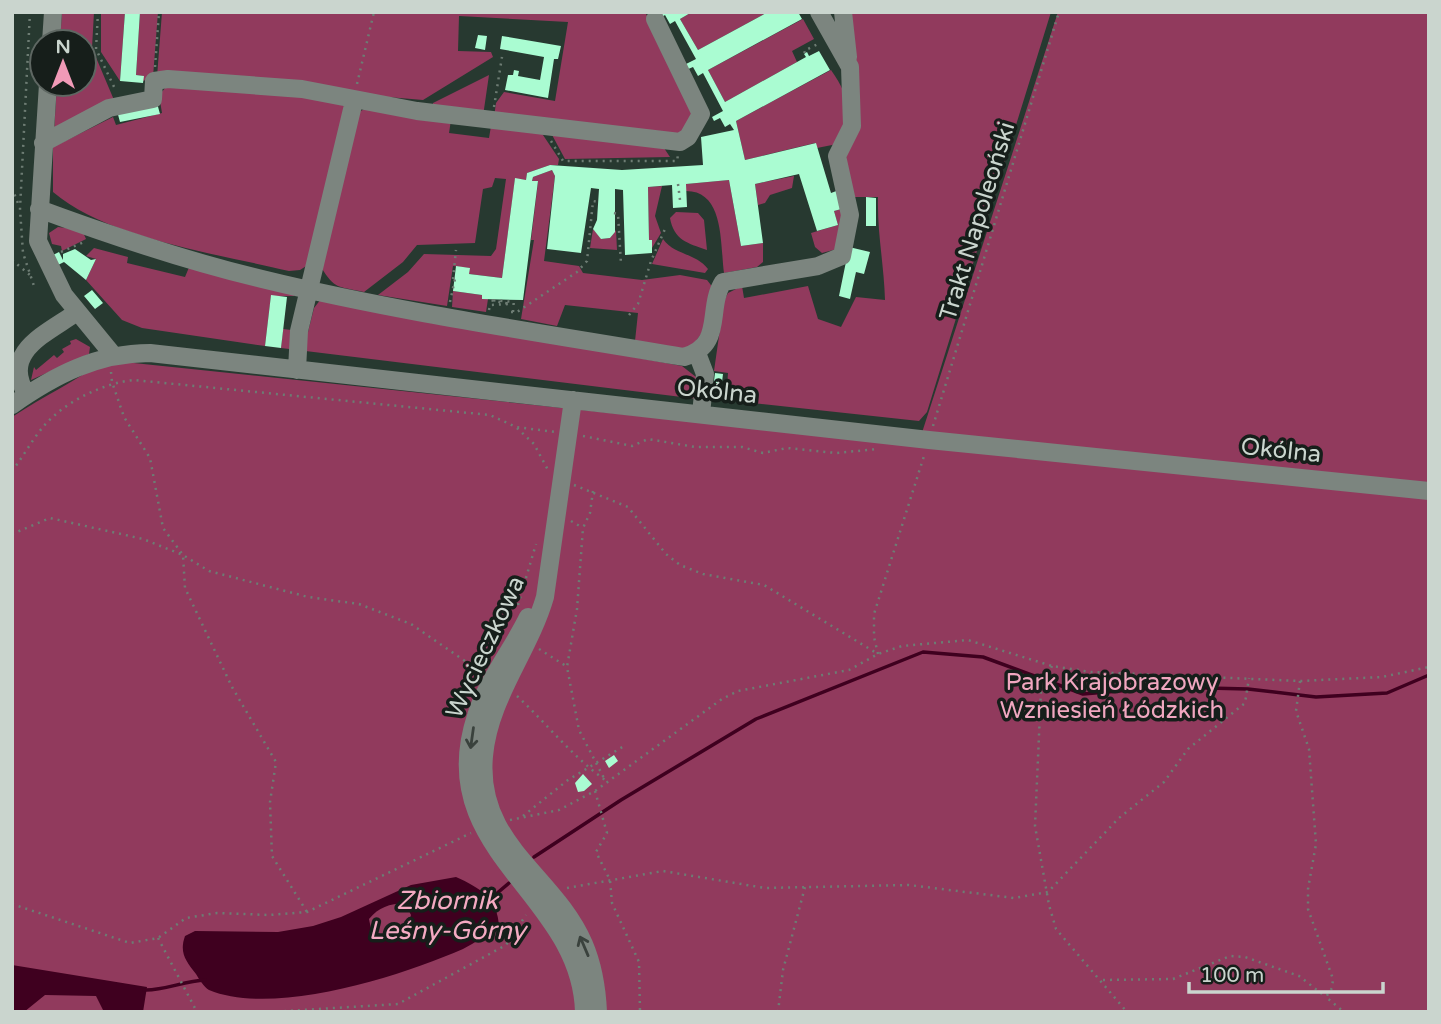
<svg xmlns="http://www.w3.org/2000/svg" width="1441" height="1024" font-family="'Varela Round',sans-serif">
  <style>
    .green { fill: #913a5d }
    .water { fill: #3f001f; fill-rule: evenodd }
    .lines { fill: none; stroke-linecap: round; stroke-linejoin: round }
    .stream { stroke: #3f001f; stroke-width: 3.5 }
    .building { fill: #aafcd2 }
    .path { stroke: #6d7c73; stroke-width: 2.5; stroke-dasharray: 2 5; stroke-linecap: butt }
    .minor { stroke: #7c857f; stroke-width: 18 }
    .oneway { stroke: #3a423d }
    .labels { text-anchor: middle; stroke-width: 7; stroke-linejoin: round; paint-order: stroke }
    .street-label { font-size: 24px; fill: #cad5ce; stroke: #161e1a }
    .park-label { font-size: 24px; fill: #f1a7c0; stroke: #161e1a }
    .water-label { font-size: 26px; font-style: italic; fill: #f4aac2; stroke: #161e1a }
  </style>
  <rect width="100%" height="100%" fill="#273930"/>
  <path class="green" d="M62,12H94L92,48L114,100L54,132L57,84H84V42H60Z
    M101,12H125L120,81L101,52Z
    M140,12H158L153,77L143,81V76L136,75Z
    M162,12H645L696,111L679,138L494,117L496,103L504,92L555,101L568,22L459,16L458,51L491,52L493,57L423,100L157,77Z
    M692,12H768L698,50L680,19Z
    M847,12H1051L927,412L919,421L726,400L728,373L714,371L724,301L728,293L742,286L744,298L808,286L818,319L841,327L856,297L885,300C884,265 877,232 878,197H851L846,173Z
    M1058,12H1429V1012H12V417C44,396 74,382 105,360L918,445Z
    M803,19L814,39L792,51L797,62L725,102L708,70Z
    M831,70C852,100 850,111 837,144L817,148L815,143L745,160L736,121Z
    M489,75L483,116L433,107V103Z
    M167,86L305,95L345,106L314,261L300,270L289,271C219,254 108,239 53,192V147L113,117L116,125L162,113L159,95Z
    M366,108L451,120L449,133L489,138L491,126L541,132L559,159L558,165H550L527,173L526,180L515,179L502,278L469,274V268L453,266L447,306L378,295L408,272L424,254L491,256L496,249L506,179L495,178L492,187L483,189L475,243L417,245L403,262L364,292C338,286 335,290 321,267L359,112Z
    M551,133L662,145L670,157L565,159Z
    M552,170L555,176L544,261L579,266L583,273L642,280L680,275L707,280L714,289L710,322L690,349H660L635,341L638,313L565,305L557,326L521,319L534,240H531L538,182L532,181L533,177Z
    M794,176L792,188L770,195L765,203L758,205L755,184Z
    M729,180L741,246L763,243V262L757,267L724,273C720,245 725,191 686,191V184Z
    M662,186L655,216L661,233L652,248V240H649L648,187Z
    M845,208L837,249L822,253L815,247L811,233L838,225L834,211Z
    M676,212L698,213L704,220L707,250C687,243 674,240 670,218Z
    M58,227L82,230L86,239L62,251L61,246L52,244L49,233Z
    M593,229L602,239L610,238L616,230L617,250L590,248Z
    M663,239C674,255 696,253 708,269L705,273L652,264Z
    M94,248L128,257L127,263L185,277L190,265L295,292L294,296H271L265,346L142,328L122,320L86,280L96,259L86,256Z
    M453,291L482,295V299H488L486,312L452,307Z
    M321,299L682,366L696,377L698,399L281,348L283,329L308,332L314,308Z
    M76,339L90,347L89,354L31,380L34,367L36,370L54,355L57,358L64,352L62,349L71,344L70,341Z"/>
  <path class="water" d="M456,877C480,888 498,898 499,927C487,934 475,943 463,949C401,976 274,1017 209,990C204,987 199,979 196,974C186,961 179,953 185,936L195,931L278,932L313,926L341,917L411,885ZM405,903L411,915L407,928L382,935L371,929L369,919C379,907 389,904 405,903Z
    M12,965L147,987L143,1012H104L96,996L45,995L24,1012H12Z"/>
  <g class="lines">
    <path class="stream" d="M534,857L621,800L756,719L923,652L983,657L1083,694L1167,687L1248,689L1316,697L1387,693L1429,675
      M489,900L509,883
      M144,990C163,991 184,981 205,980"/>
  </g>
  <path class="building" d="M125,12H140L136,75L144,76L143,83L120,81Z
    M660,12H692L680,19L698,50L768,12H798L802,19L708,70L725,102L806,57L804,54L807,52L809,56L819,51L830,70L736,121L745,160L816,143L831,193L839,190L845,208L834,211L838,225L817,231L799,174L755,184L763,243L741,246L729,180L686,184L687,207L673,208L672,185L648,187L649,240H652V253L625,255L623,190L615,189V232L610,238L601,239L593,229L597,220L599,189L591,188L581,253L547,249L555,176L552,170L533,177L532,181H538L523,300L482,299V295L453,291L456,266L470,268L469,274L502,278L515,178L526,180L527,173L550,165L622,170L703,165L701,137L734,130L730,124L725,127L720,118L714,121L712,117L723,111L703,73L698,76L693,67L686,70L684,65L696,59L675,21L670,24L665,15L659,19Z
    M478,35L487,36L485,50L475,48Z
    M502,36L561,46L558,59H554L548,98L505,90L508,75H513L514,70L519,71L518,76L540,80L544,57L500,49Z
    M157,103L160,114L120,122L117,111Z
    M866,197L876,198V226H866Z
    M849,247L870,252L864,274L856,272L850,299L839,296Z
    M75,249L91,260L96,259L86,280L64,262L56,266L51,256L59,252L63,260V254Z
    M92,290L103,303L95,309L84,296Z
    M271,295L287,297L281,348L265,346Z
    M715,373L723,374L721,390L713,389Z
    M614,755L618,761L609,768L605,761Z
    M583,774L592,784L584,791L578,792L575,783Z"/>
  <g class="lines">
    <path class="path" d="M30,12L20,209L23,253L35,289
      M98,12L96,49L116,91
      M805,53L804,51L820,43
      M155,67L159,12
      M357,84L374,12
      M494,107L502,57
      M551,141L563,161H677L678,155
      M678,184L680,200
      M12,188L19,206
      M614,213L618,214L621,264
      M61,252L84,242
      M12,260L30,275
      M453,279L456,250
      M450,302L455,279
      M489,310L490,305L510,304L490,300L514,302
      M511,312H517L577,272L587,261L593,201L598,202
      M513,312L514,299
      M629,315L638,304L651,261L665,229
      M111,372L112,382L124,417L150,458L163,528L183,555L185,588L232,687L276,762L270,802L272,856L307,912
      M933,426L1059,12
      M517,428L534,444L548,470
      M583,436L632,446L648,439L695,447H742L763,453L787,448L836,453L878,449
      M12,471C23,457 32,440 43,427C64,402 103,383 134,380L490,415L516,427L555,432
      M574,485L628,507L666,554L680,565L703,574L764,585L878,654
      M593,491L590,513L583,528L577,609L567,667L579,730L605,780
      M571,521L583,528
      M12,534L50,518L143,539L183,555L209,571L308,597L359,604L411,624L481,672
      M518,605L536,544
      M539,649L566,666
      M878,654L874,637V614L924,456
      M1052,666L1041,690L1035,826L1049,905L1056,929L1127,1012
      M1300,681L1296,711L1309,749L1316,844L1308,889V909L1333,979L1332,988L1326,997L1344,1012
      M517,696C547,724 572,756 605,780
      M595,791L607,833L596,852L610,880L612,903L639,962L640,1012
      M523,816L568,780L624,746
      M510,820L559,810L595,791L722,699L738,691L849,670L878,654L902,646L968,640L1052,666L1091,672L1300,681L1382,677L1429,667
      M567,888L663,871L765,888L909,885L1014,898L1048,892L1119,818L1164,782L1188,749L1245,703L1249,678
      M12,904L130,943L158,938L186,918L217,913L269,915L307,912L471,833
      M158,938L197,1012
      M1103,980L1173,979L1230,956L1245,957L1299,976L1326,997
      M270,1012L398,1004L506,945L526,915
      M778,1012L783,970L805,887"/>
    <path class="minor" d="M843,12L848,57
      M51,42L53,12
      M48,84L38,241L64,295L114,356
      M43,143L109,108L153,99L154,81L168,79L302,89L417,111L680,142L688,137L701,114L655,19
      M39,209C112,236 186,261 262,279C401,313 543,333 684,357C725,345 706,309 723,282L818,266L842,256L850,215L837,156L852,126L850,67L819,12
      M697,353L705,374L701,414
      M297,370L299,331L354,101
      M27,395C0,352 46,334 77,312
      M573,400L545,597C529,652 489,698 484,756C476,845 554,874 584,944C593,965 597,989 598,1012
      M12,405C55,375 97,353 150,353L929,440L1429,491
      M528,617C512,650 487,680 476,716C431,852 581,893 584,1012"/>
  </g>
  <defs><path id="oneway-shaft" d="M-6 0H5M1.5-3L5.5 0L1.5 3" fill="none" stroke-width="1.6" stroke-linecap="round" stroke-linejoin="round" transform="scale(1.75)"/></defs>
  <g class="oneway">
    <use href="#oneway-shaft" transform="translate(472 738) rotate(98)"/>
    <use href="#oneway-shaft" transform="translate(584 946) rotate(-113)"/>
  </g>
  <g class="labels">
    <g class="street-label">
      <text transform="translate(977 221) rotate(-73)" y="8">Trakt Napoleoński</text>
      <text transform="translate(717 391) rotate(6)" y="8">Okólna</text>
      <text transform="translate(1281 450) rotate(6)" y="8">Okólna</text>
      <text transform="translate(485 647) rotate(-65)" y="8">Wycieczkowa</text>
    </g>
    <g class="park-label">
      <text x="1112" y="690">Park Krajobrazowy<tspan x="1112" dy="28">Wzniesień Łódzkich</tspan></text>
    </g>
    <g class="water-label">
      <text x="447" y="909">Zbiornik<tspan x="447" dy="30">Leśny-Górny</tspan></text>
    </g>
  </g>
  <rect width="1441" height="1024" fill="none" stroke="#cad5ce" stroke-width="28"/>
  <g transform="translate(63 63)"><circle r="33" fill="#161e1a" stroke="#5e6762" stroke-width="2"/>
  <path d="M0-5L12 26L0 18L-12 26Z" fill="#f09ab7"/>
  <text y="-10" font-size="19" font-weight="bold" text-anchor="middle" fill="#cad5ce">N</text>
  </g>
  <path d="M1189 982v10h194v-10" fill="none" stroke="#cad5ce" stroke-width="3.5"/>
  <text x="1200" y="982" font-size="21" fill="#cad5ce" stroke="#161e1a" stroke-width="5" paint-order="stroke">100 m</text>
</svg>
